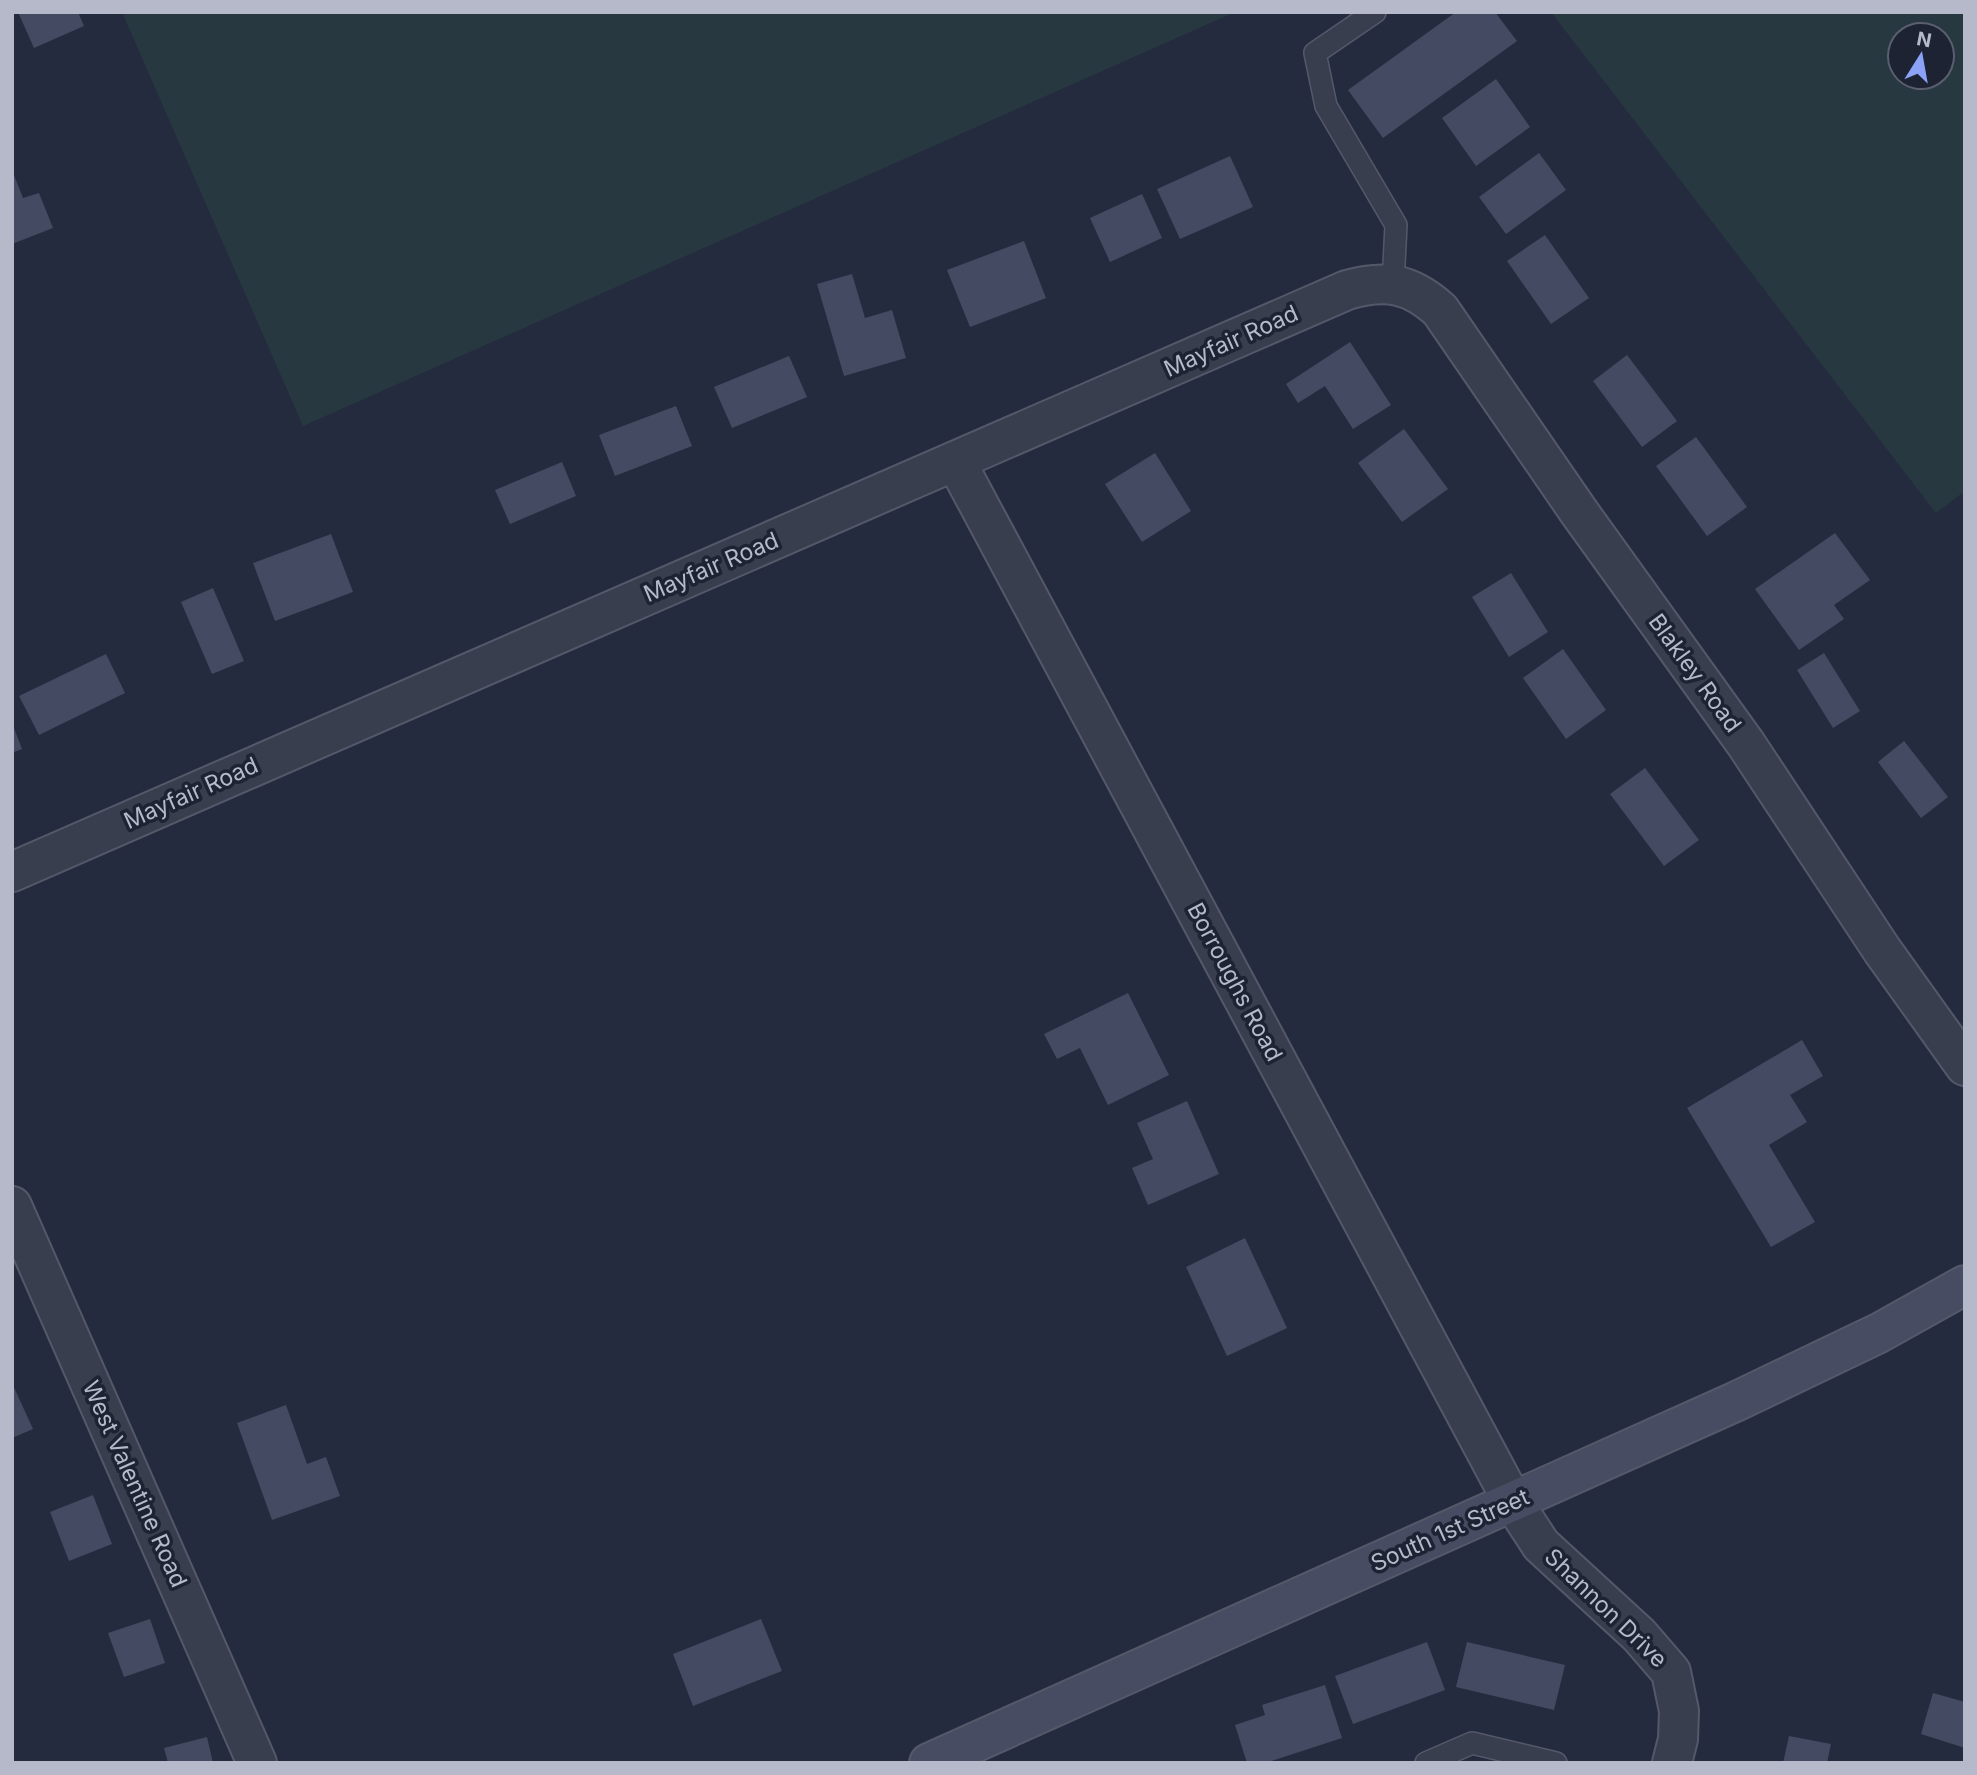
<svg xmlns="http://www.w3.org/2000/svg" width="1977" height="1775" font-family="Inter,sans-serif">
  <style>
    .green { fill: #273840; fill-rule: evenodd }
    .building { fill: #444a61 }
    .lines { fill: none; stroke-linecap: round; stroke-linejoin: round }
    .service-casing { stroke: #54596a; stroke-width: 24 }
    .minor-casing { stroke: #54596a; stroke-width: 42 }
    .secondary-casing { stroke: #54596a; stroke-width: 42 }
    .service { stroke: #393e4f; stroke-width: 21 }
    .minor { stroke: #393e4f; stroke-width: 38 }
    .secondary { stroke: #474c62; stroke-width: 38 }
    .labels { text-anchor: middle; stroke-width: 7; stroke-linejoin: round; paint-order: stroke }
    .street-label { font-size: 23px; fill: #b5b9ca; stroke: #1e2334 }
  </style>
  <rect width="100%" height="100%" fill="#252b3f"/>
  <path class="green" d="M122,12H1235L303,426Z
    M1551,12H1965V491L1936,513ZM1900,35H1942V77H1900Z"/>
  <path class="building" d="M18,12H78L84,26L34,48Z
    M1456,12H1495L1517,41L1383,138L1348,90Z
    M1496,79L1530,127L1476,166L1442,118Z
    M1539,153L1566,190L1506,234L1479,197Z
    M1230,156L1253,207L1180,239L1157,189Z
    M12,170L23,198L39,193L53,228L12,244Z
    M1142,194L1162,238L1110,262L1090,218Z
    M1545,235L1589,298L1551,324L1507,261Z
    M1024,241L1046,298L970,327L947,270Z
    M852,274L865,318L892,310L906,358L844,376L817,284Z
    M1350,342L1391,405L1353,429L1325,386L1298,403L1286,384Z
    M1627,355L1677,421L1642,447L1593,381Z
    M789,356L807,397L732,428L714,387Z
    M676,406L692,446L615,476L599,435Z
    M1404,429L1448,489L1402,522L1358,463Z
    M1696,437L1747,507L1707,536L1656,466Z
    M1155,453L1191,511L1142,542L1105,484Z
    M562,462L576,496L510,524L495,490Z
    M1835,533L1870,580L1834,605L1844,619L1799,650L1755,589Z
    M331,534L353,592L275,621L253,563Z
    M1511,573L1548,632L1509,657L1472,597Z
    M213,588L244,661L212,674L181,602Z
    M1563,649L1606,710L1566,739L1523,678Z
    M1824,653L1860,711L1833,728L1797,670Z
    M106,654L125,693L39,735L19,696Z
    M12,723L22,749L12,753Z
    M1904,741L1948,797L1921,818L1878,762Z
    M1645,768L1699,840L1664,866L1610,794Z
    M1128,993L1169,1075L1108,1105L1080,1048L1057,1059L1044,1034Z
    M1802,1040L1823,1076L1790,1095L1807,1122L1769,1145L1815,1222L1771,1247L1687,1108Z
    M1187,1101L1219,1174L1148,1205L1132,1168L1153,1159L1137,1123Z
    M1245,1238L1287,1328L1227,1356L1186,1267Z
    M12,1383L33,1429L12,1438Z
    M286,1405L307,1464L326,1457L340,1496L272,1520L237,1423Z
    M93,1495L112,1544L69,1561L50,1512Z
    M150,1619L165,1663L124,1677L108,1633Z
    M761,1619L782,1671L693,1706L673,1654Z
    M1427,1642L1445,1690L1353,1724L1335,1676Z
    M1467,1642L1565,1665L1554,1710L1456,1687Z
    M1325,1685L1342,1738L1265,1763H1247L1235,1725L1265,1715L1262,1705Z
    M1933,1693L1965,1702V1748L1921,1734Z
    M1789,1736L1831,1744L1827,1763H1783Z
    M207,1737L213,1763H168L164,1748Z"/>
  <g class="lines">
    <defs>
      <path id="service" d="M1375,12L1315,53L1326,106L1396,225L1393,284
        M1426,1763L1472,1743L1556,1763"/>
      <path id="minor" d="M956,462L1513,1502L1541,1545L1639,1635L1671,1672L1679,1711L1678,1739L1672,1763
        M12,872C456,675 903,485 1347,290C1386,279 1410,283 1440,310L1579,512L1746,744L1882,950L1965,1066
        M12,1206L257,1763"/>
      <path id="secondary" d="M929,1763L1737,1401L1879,1333L1965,1285"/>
    </defs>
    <use href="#service" class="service-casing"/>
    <use href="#minor" class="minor-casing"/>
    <use href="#secondary" class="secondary-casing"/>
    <use href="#service" class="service"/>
    <use href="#minor" class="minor"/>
    <use href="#secondary" class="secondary"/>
  </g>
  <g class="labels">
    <g class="street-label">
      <text transform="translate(1231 341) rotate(-24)" y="8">Mayfair Road</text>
      <text transform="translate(711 567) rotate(-23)" y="8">Mayfair Road</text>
      <text transform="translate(1695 673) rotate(54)" y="8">Blakley Road</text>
      <text transform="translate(191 793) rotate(-24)" y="8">Mayfair Road</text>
      <text transform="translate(1235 982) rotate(62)" y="8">Borroughs Road</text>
      <text transform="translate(135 1484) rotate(66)" y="8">West Valentine Road</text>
      <text transform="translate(1450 1530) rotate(-24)" y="8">South 1st Street</text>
      <text transform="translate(1606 1608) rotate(44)" y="8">Shannon Drive</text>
    </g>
  </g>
  <rect width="1977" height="1775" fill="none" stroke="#b5b9ca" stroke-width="28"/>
  <g transform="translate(1921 56) rotate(11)"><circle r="33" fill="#1e2334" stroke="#5a5f70" stroke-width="2"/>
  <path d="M0-5L12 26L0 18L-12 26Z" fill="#8ca2f7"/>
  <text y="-10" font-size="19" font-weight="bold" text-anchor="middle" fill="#b5b9ca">N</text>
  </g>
</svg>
